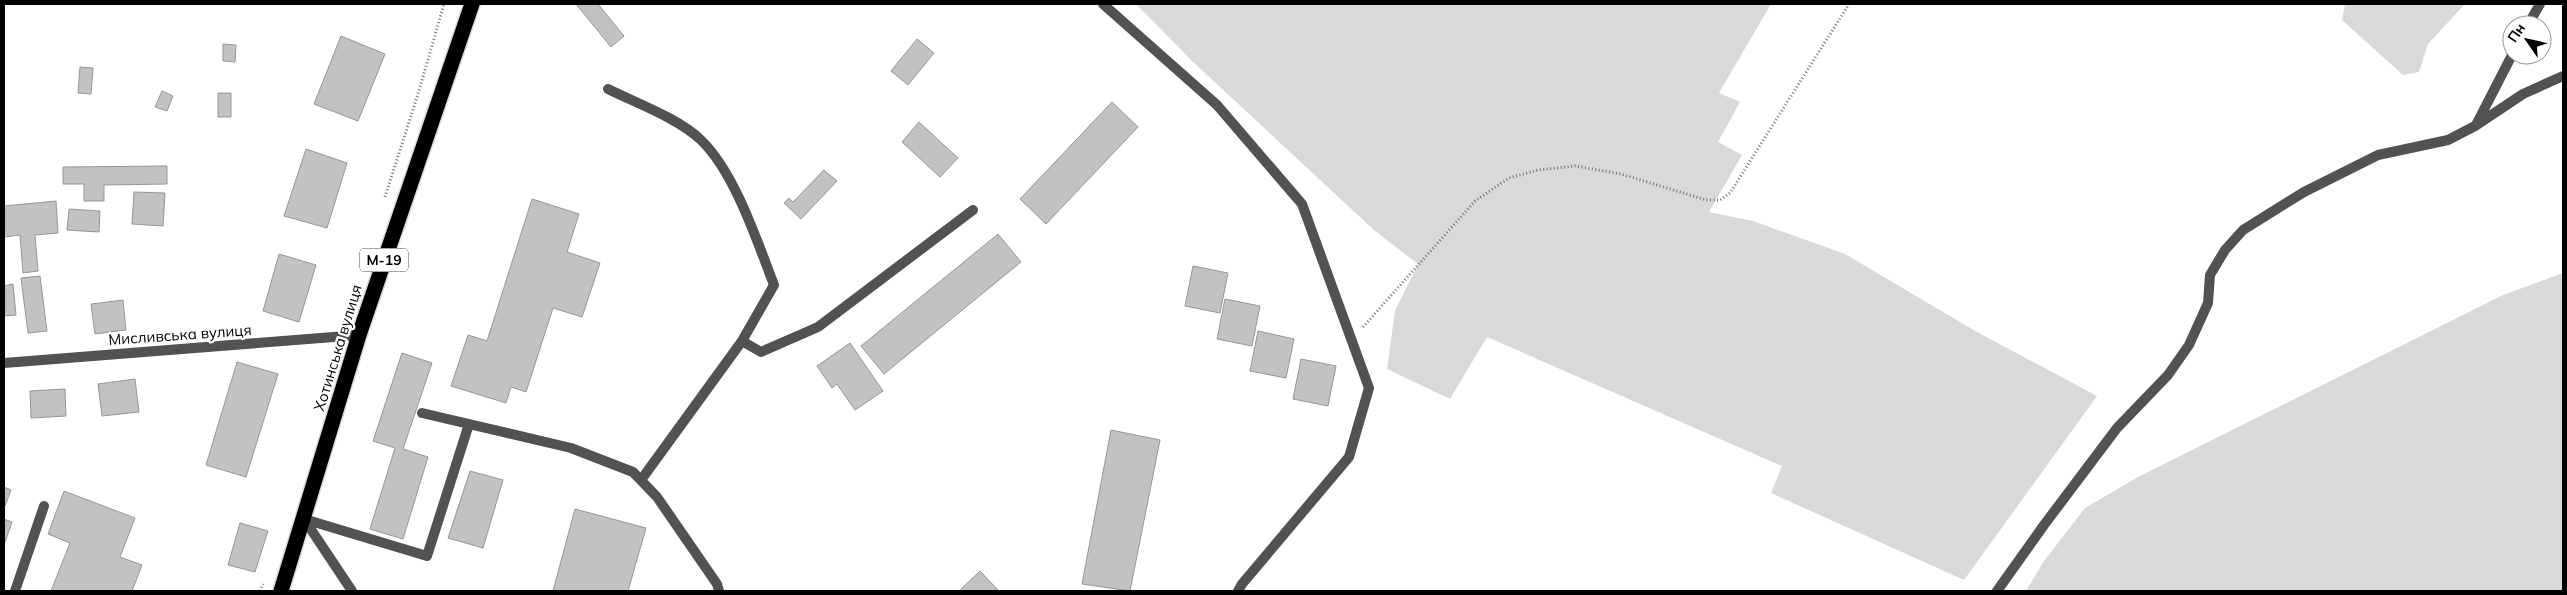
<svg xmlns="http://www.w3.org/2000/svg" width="2567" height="595" font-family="Mulish,sans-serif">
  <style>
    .green { fill: #d9d9d9 }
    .building { fill: #c2c2c2; stroke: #969696 }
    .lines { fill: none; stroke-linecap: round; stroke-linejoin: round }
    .highway-casing { stroke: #dbdbdb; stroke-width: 18 }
    .path { stroke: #747474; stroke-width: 3; stroke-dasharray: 1 2.5; stroke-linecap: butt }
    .lane { stroke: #525252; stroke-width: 10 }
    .street { stroke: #525252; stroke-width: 10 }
    .highway { stroke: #000; stroke-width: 15 }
    .labels { text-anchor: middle; stroke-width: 4.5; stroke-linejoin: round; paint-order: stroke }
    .shield { fill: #fff; stroke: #4c4c4c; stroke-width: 1 }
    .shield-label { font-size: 14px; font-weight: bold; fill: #000 }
    .street-label { font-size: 15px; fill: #000; stroke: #fff }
  </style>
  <rect width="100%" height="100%" fill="#fff"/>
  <path class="green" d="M1136,4H1771L1719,93L1740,102L1718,142L1742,155L1709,212L1753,221L1845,254L1977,332L2097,396L1964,580L1771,493L1782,466L1487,337L1450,399L1387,369L1395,311L1418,264L1375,231L1192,61Z
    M2345,4H2465L2428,44L2419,72L2403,75L2342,20Z
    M2563,273V591H2026L2044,561L2085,508L2138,477L2503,295Z"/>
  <path class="building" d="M576,4H598L624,36L611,47Z
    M341,36L385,54L358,121L314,104Z
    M917,39L934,53L908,85L891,71Z
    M223,44L236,45L235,62L223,61Z
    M80,67L93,68L91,94L78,93Z
    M162,91L173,96L167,111L155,107Z
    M218,93H231V117H218Z
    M1112,102L1138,127L1046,224L1020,199Z
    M919,122L958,158L940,177L902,142Z
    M306,149L347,163L327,228L284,216Z
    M167,166V184L104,185V201H84V184H63V167Z
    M824,170L837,181L801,219L784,203L789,198L793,202Z
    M134,192L165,193L163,226L132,224Z
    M532,199L579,214L567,252L600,263L582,317L553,308L526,392L511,387L506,403L451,386L468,335L487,341Z
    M56,201L58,233L35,235L38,271L23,273L20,235L4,237V206Z
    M69,209L100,211L99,232L67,230Z
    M998,234L1021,262L884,374L861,346Z
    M279,254L316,265L299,322L263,311Z
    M1193,266L1228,273L1220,313L1185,306Z
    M40,276L47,331L28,333L21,278Z
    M13,284L16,315L4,316V286Z
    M1225,299L1260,306L1252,346L1217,339Z
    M123,300L126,330L95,334L91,304Z
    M1258,331L1294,339L1286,378L1250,371Z
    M850,343L883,391L855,410L837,384L832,388L817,366Z
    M402,353L432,363L403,449L428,457L403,539L370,529L395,448L373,441Z
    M1301,359L1336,366L1328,406L1293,399Z
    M237,362L278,374L246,477L206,465Z
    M135,379L139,412L102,416L98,384Z
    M65,389L66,416L31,418L30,391Z
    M1111,430L1160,440L1130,591L1082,584Z
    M470,471L503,480L483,548L448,538Z
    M4,487L11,490L5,506H4Z
    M64,491L135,518L120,557L142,565L132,591H51L70,543L48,534Z
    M575,509L646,528L628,591H553Z
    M4,519L12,522L4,545Z
    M240,523L268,531L255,572L228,565Z
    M980,571L999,591H959Z"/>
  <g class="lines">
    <defs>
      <path id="highway" d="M281,591L359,335L472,4"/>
    </defs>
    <use href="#highway" class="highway-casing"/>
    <path class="path" d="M385,197L418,94L444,4
      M1363,327L1475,201L1509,178L1538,170L1575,166L1621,174L1706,200H1720L1730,193L1849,4
      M260,591L263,584"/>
    <path class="lane" d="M1103,4L1217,105L1302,204L1369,388L1349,457L1242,584L1238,591
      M2528,25L2540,4
      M608,89C636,103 678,118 701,140C735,173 757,241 774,285L742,341
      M2476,125L2512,55
      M422,413L571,448L633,472L657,497L717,584L719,591
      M641,480L742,341L761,352L818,327L973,210
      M304,519L427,556L469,424
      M304,519L352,591
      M15,591L44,506
      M1997,591L2044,525L2117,428L2168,375L2189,345L2208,303L2210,275L2225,250L2243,230L2304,192L2378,155L2448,140L2475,126L2523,94L2563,76"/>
    <path class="street" d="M4,363L359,335"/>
    <use href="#highway" class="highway"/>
  </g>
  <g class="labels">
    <rect class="shield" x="360" y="248.5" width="48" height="23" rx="4"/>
    <g class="shield-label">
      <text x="384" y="265">М-19</text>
    </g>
    <g class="street-label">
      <text transform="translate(180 335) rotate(-4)" y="5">Мисливська вулиця</text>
      <text transform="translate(338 348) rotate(-73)" y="5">Хотинська вулиця</text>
    </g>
  </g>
  <rect width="2567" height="595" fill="none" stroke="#000000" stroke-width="10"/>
  <g transform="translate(2527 40) rotate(304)"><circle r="24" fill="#ffffff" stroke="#999999"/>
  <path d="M0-4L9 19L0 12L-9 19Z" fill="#000000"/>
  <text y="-8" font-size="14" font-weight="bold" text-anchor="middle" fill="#000000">Пн</text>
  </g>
</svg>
